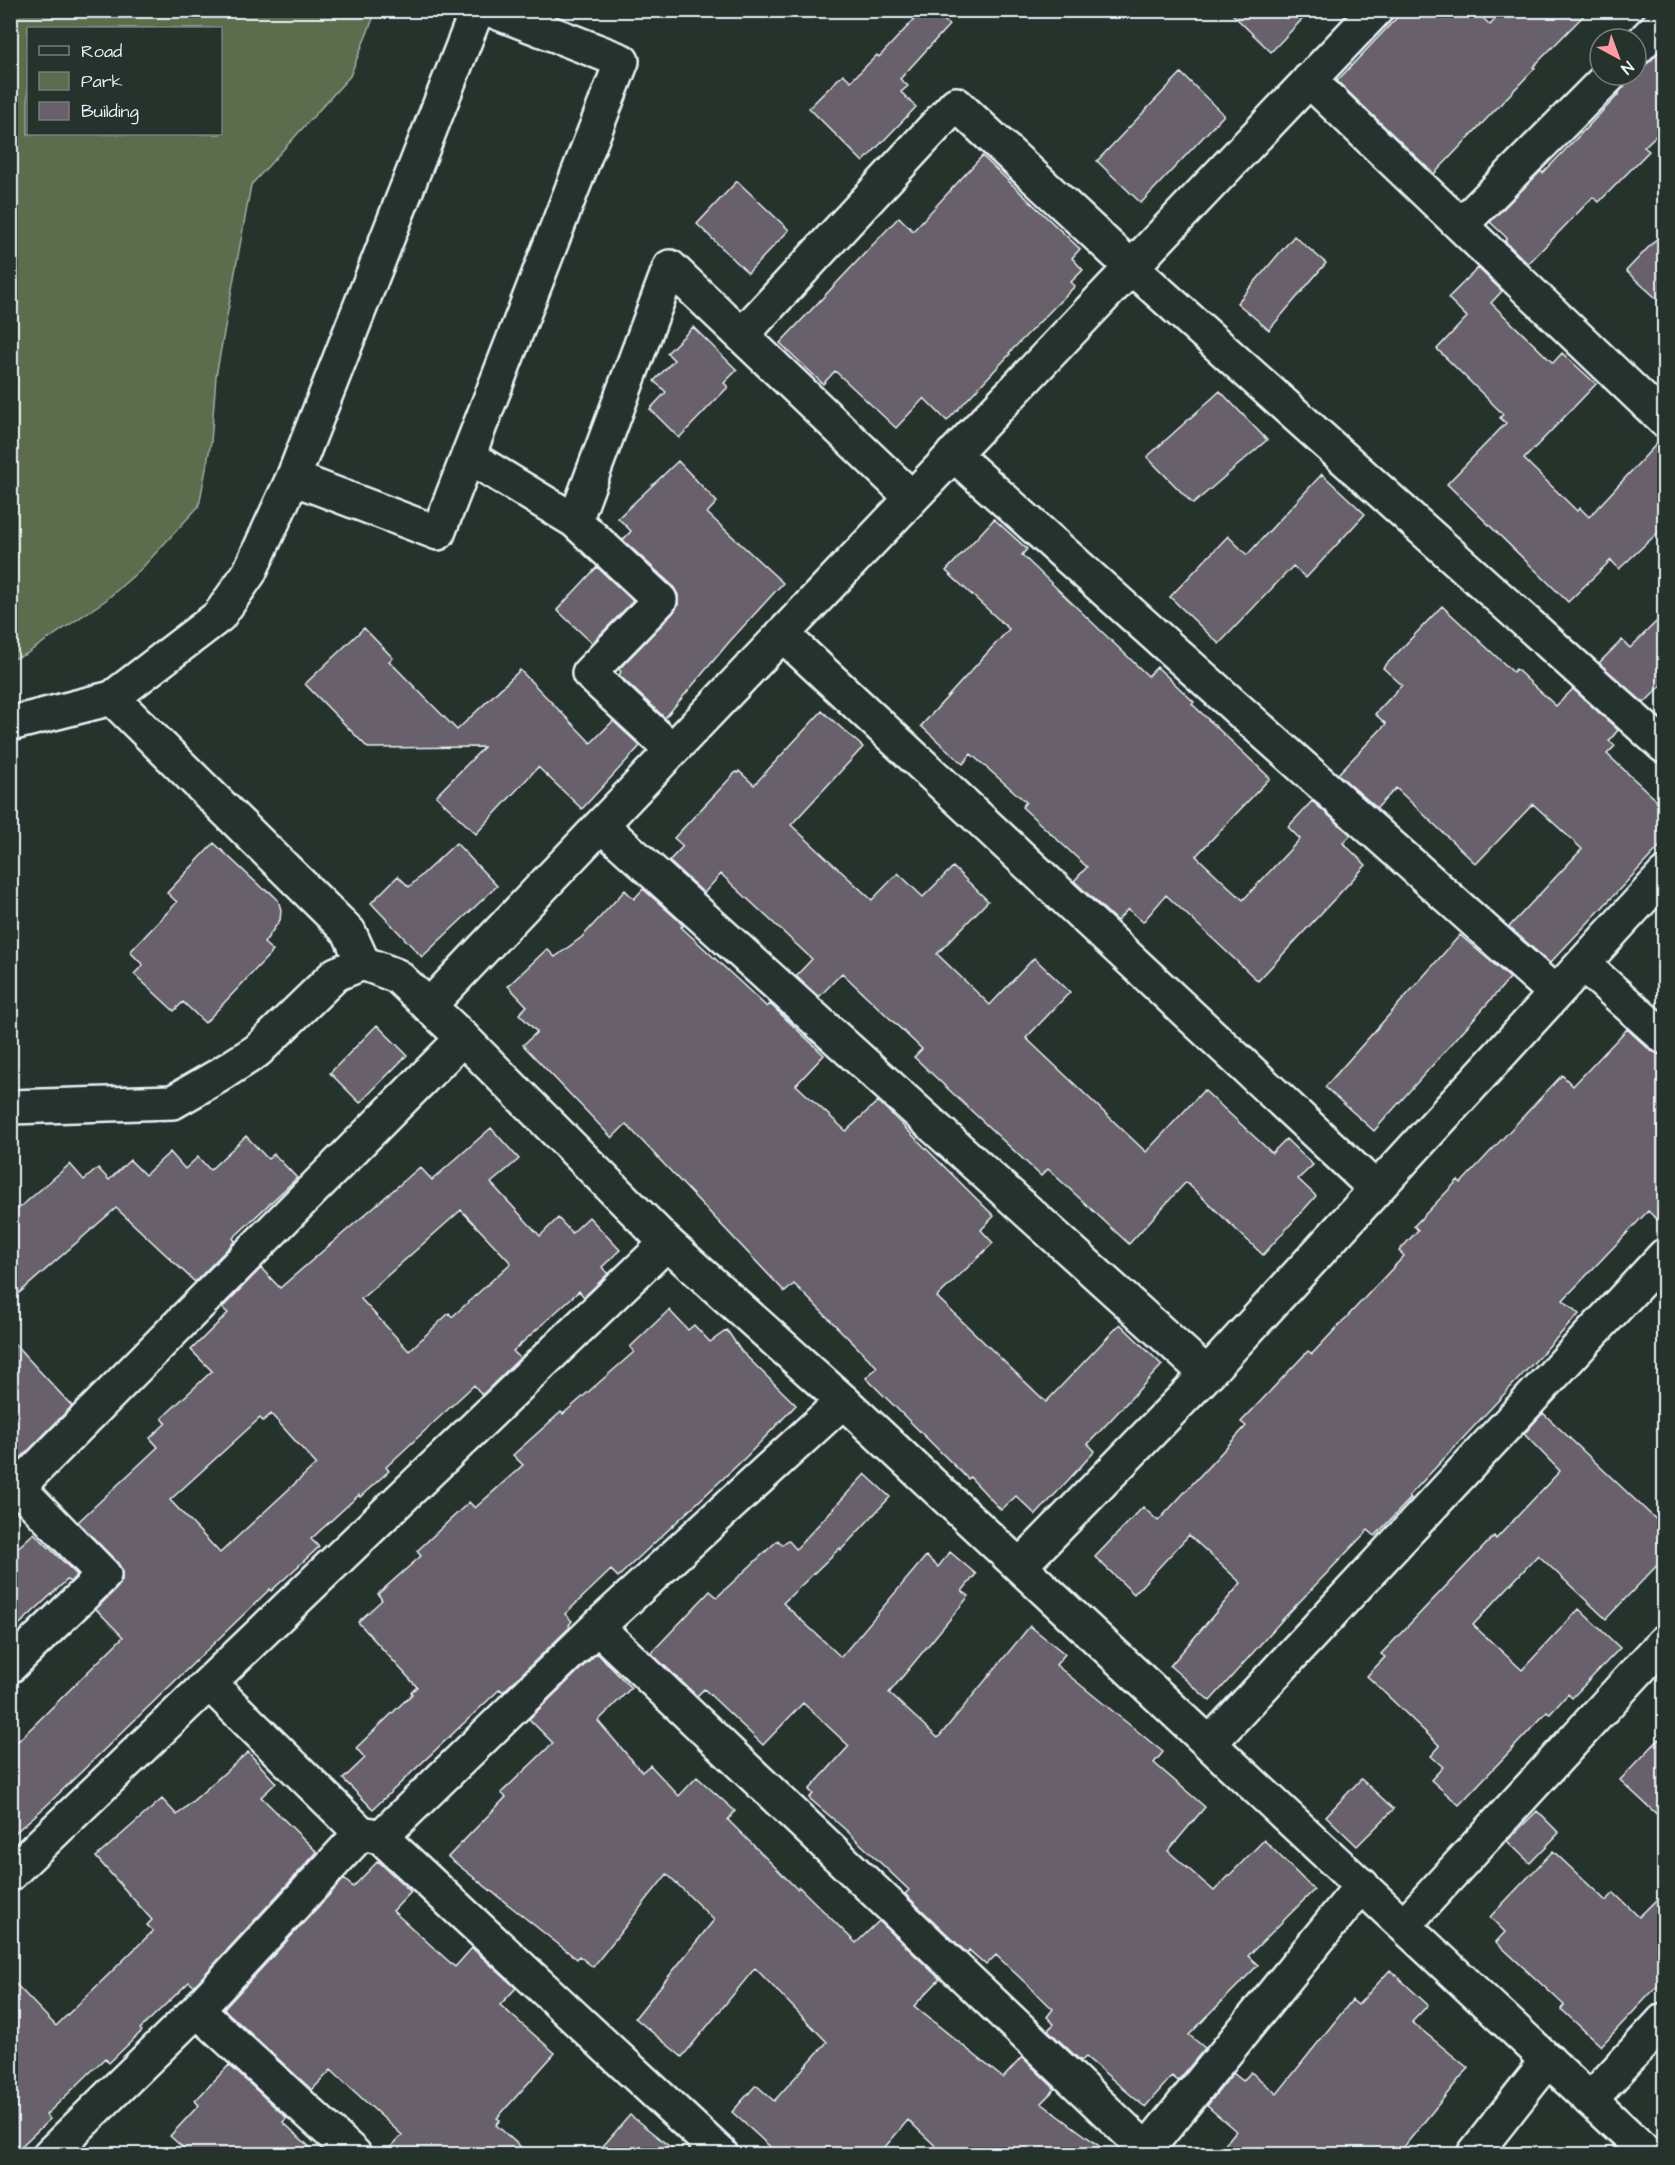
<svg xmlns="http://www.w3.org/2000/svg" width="1675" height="2165" font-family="'Architects Daughter',sans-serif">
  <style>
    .green { fill: #5d6c4e; stroke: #a2aea3; stroke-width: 1.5; fill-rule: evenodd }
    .building { fill: #67606a; stroke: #e8f1f8; stroke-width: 1.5; fill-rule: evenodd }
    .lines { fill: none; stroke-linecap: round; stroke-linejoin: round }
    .minor-casing { stroke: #e8f1f8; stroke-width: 38 }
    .tertiary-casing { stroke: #e8f1f8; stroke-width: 38 }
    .minor { stroke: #26332d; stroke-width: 33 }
    .tertiary { stroke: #26332d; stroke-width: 33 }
  </style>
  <rect width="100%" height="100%" fill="#26332d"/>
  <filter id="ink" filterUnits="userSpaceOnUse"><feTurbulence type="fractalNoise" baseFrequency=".0167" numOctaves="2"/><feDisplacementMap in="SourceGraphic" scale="12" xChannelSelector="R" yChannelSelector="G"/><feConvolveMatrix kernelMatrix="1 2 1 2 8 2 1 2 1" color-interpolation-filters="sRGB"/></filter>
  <g filter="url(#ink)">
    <path class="green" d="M10,11H376L350,76L251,185L216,376L211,442L199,506L141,569L106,600L26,654L11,660ZM28,28H220V134H28Z"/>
    <path class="building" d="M923,10H934L949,25L900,79L908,86L901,92L916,107L863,162L809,108L843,74L851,81L877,55L879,57Z
      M1228,10H1311L1271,52Z
      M1404,10H1475L1490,25L1504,10H1589L1533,67L1535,68L1434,174L1337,81Z
      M1665,46V127L1644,147L1649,151L1599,202L1593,197L1528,264L1505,241L1507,238L1490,222L1541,171L1543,173L1618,95L1628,77L1636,75L1638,67L1649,62Z
      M1181,73L1224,115L1141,203L1097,161Z
      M982,156L1080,249L1072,258L1083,270L1071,282L1075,286L1009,353L1010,354L947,421L924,398L896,428L835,371L823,384L780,343L899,217L913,231Z
      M737,181L789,230L748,273L697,224Z
      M1665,230V306L1626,271Z
      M1294,236L1326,263L1269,330L1237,303Z
      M1478,268L1502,291L1491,303L1553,363L1562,353L1596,384L1524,459L1577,511L1580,508L1589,517L1662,438H1665V526L1619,569L1611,560L1568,602L1447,484L1506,423L1500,418L1503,414L1437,349L1467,317L1448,298Z
      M693,327L737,370L724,383L728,387L679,438L650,409L666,392L654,381L674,360L667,353Z
      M1220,391L1267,440L1193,504L1147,457Z
      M678,461L717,502L707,513L783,583L730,641L665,718L619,675L621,672L619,669L673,613L678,605V595L673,586L623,540L631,531L618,518Z
      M1322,474L1365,514L1306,578L1293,566L1219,644L1170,597L1228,536L1247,555Z
      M994,519L1027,549L1022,555L1148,676L1157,667L1194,702L1192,704L1270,778L1196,856L1243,900L1300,839L1288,827L1312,801L1351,835L1343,843L1366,865L1258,981L1166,895L1143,922L1128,909L1117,921L1074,881L1087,867L1022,807L1026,802L971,754L963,764L921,726L1009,629L946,571Z
      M597,567L633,601L592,643L557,610Z
      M1442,606L1513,672L1516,669L1556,706L1573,689L1618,730L1609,741L1615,746L1607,754L1665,808V841L1550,963L1509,927L1582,849L1533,804L1476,864L1396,788L1377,808L1338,774L1386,724L1375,714L1402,685L1383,668Z
      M1665,613V682L1644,703L1599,663L1622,640L1630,648Z
      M364,628L393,658L389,661L457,730L520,670L591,743L613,721L640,746L582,809L538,767L476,834L436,796L484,747L368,748L305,684Z
      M822,711L863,747L791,825L872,900L898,873L923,897L953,867L988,901L937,954L990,1005L1034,958L1070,992L1026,1038L1146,1152L1204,1090L1272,1153L1286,1139L1313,1165L1298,1179L1316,1196L1263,1255L1186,1182L1129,1244L1048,1169L1041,1176L914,1057L922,1049L842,973L819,997L796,976L812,959L721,874L704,893L669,861L683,846L674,838L736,772L738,773L739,771L754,785Z
      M214,843L263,889L270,892L278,900L281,910L280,920L264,943L273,951L205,1023L183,1002L174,1011L134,974L143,965L130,952L177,902L167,893Z
      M456,843L497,886L422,957L371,903L398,876L409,887Z
      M643,889L678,920L683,926L681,927L767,1007L770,1004L824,1055L796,1085L846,1131L878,1101L994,1216L981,1230L993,1243L937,1297L1046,1402L1120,1324L1162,1365L1088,1444L1095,1451L1036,1515L1016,1496L1001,1510L970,1477L968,1479L866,1378L877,1367L794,1284L785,1292L626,1124L612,1138L523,1045L537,1032L519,1014L527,1006L508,986L547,949L555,957L582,937L625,890L634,899Z
      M1460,935L1510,978L1374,1131L1325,1087Z
      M377,1025L407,1055L360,1103L330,1073Z
      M1627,1029L1651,1051L1665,1055V1227L1648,1211L1563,1300L1579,1314L1409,1496L1411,1498L1375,1536L1368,1530L1283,1619L1210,1701L1170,1666L1241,1583L1189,1535L1134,1594L1095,1557L1143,1507L1158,1521L1246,1426L1241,1422L1308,1351L1312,1354L1404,1256L1399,1251L1418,1230L1414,1226L1458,1180L1461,1183L1562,1075L1573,1086Z
      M491,1128L519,1159L491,1183L540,1236L558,1218L572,1233L589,1217L620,1250L602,1267L608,1274L584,1297L579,1291L513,1351L520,1358L482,1395L474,1385L386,1467L389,1471L360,1497L359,1495L311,1539L319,1547L271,1591L270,1589L46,1806L10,1837V1749L123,1637L96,1609L117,1588L122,1580V1570L117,1562L78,1522L158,1447L150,1438L166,1423L162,1418L212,1371L191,1350L228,1313L222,1308L261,1268L280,1288L420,1167L432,1180ZM461,1210L511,1263L452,1317L449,1313L409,1351L361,1299ZM271,1414L316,1464L220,1553L170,1500L260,1418L263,1421Z
      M246,1136L268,1159L274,1154L297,1178L233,1238L235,1241L195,1282L116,1208L10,1301V1216L70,1164L84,1180L98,1168L109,1180L130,1160L145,1175L170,1152L185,1169L198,1157L210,1170Z
      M669,1310L688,1330L694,1325L710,1342L727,1330L741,1351L796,1405L746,1457L618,1577L611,1570L565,1614L572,1621L569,1625L570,1627L503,1692L500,1689L373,1809L343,1779L365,1758L356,1748L412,1694L411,1692L417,1687L358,1622L382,1600L378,1594L421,1556L417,1551L469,1502L475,1508L523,1465L513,1455L561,1412L563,1414L634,1352L630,1347Z
      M10,1339L72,1406L17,1462L10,1461Z
      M1543,1413L1665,1528V1557L1606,1619L1538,1555L1473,1625L1522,1670L1579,1609L1620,1648L1572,1698L1568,1694L1550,1714L1547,1712L1459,1805L1431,1780L1443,1767L1431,1756L1440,1746L1367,1676L1385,1657L1381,1654L1494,1536L1496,1539L1560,1471L1524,1434Z
      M865,1474L890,1497L841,1550L840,1548L783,1603L841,1657L926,1556L938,1567L950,1552L976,1574L962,1591L969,1596L889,1693L938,1738L1030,1626L1065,1654L1056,1665L1163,1752L1154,1763L1205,1807L1168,1851L1214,1891L1264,1840L1314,1890L1248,1956L1258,1965L1189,2035L1205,2048L1178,2081L1172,2076L1145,2107L1086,2057L1081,2061L1048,2030L1054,2024L1047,2017L1053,2009L996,1955L986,1965L969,1950L967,1953L905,1894L909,1890L847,1831L809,1798L813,1794L809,1790L849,1746L803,1703L763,1745L704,1689L697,1696L651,1653L710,1591L717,1597L778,1540L782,1545L788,1540L796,1549Z
      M34,1533L77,1575L70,1582L67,1580L10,1633V1555Z
      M597,1653L631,1688L598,1721L642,1772L650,1765L679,1796L697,1777L735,1811L728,1820L797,1889L799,1887L856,1943L879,1921L940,1979L914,2006L1003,2078L1022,2057L1055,2089L1041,2103L1110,2154H944L908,2120L879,2154H778L732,2112L756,2085L774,2101L827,2042L755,1968L682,2057L635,2018L714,1920L667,1874L593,1967L579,1956L577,1959L448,1857L506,1797L501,1793L553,1743L529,1719Z
      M1665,1733V1822L1620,1780Z
      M248,1752L276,1783L261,1797L317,1852L194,1986L189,1982L140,2029L142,2031L109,2063L105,2058L46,2115L50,2119L13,2154H10V1978L56,2026L153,1931L147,1925L152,1920L96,1857L162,1799L177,1815Z
      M1361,1779L1394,1809L1357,1846L1326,1816Z
      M1537,1811L1559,1833L1530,1863L1507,1841Z
      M1553,1851L1606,1901L1614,1893L1639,1917L1665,1891V1978L1601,2046L1561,2009L1564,2005L1496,1942L1505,1932L1490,1917Z
      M378,1861L411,1892L393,1911L455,1967L472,1948L516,1988L500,2005L555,2053L497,2118L500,2120L496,2125L529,2154H384L402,2135L331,2070L312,2090L224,2009L344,1879L353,1887Z
      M1390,1970L1428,2005L1412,2022L1468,2068L1398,2154H1217L1236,2131L1207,2106L1233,2073L1243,2081L1251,2072L1277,2094L1352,2000L1358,2005Z
      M229,2065L287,2118L283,2122L317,2154H190L170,2136L199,2105L195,2101Z
      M630,2115L679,2154H596Z"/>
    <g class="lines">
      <defs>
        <path id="minor" d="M1636,49L1664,20
          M1309,80L1664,420
          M1461,225L1610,75
          M742,335L956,104L1131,267L1664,746
          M953,454L1555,993
          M468,456L575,521
          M293,478L438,533L622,61L491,10
          M782,634L1376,1189
          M112,698L349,932L363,963
          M10,724L112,698L219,616L249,573L293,478L477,10
          M672,750L589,673L660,600L575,521L670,267L912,498
          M601,825L1207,1374
          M1583,964L1664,1037
          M429,1006L1376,10
          M10,1479L104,1575L10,1666
          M18,1487L463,1038
          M1020,1566L1207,1374L1664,875
          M597,1627L1147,2150
          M209,1683L361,1833L381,1837L721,2154
          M1210,1743L1664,1256
          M381,1837L597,1627L843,1401
          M10,1874L667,1243
          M1404,1925L1664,1642
          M197,2010L354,2154
          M1590,2100L1664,2020
          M50,2154L197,2010L361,1833
          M1143,2154L1362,1885
          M1474,2154L1548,2060"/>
        <path id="tertiary" d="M10,1107L173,1102L218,1076L257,1051L336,974L363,963L397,976L463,1038L667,1243L843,1401L1648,2154"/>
      </defs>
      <use href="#minor" class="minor-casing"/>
      <use href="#tertiary" class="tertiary-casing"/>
      <use href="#minor" class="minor"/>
      <use href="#tertiary" class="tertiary"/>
    </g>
  </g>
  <rect width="1675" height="2165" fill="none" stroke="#26332d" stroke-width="36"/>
  <rect x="18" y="18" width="1639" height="2129" fill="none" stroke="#e8f1f8" stroke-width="2" filter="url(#ink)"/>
  <rect x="27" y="27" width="195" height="108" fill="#26332d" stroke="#747f7e" stroke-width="1.5"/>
  <rect x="39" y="46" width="30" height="9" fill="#26332d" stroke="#747f7e" stroke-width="1.5"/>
  <text x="81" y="57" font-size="18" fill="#e8f1f8">Road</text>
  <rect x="39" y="72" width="30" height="18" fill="#5d6c4e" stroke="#747f7e" stroke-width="1.5"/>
  <text x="81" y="87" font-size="18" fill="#e8f1f8">Park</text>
  <rect x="39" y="102" width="30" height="18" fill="#67606a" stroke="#747f7e" stroke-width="1.5"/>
  <text x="81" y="117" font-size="18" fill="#e8f1f8">Building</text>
  <g transform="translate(1618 57) rotate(139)"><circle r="28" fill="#26332d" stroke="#747f7e" stroke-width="1.5"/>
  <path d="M0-4.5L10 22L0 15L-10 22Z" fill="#ff9aa2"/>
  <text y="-9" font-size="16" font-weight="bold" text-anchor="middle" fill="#e8f1f8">N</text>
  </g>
</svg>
